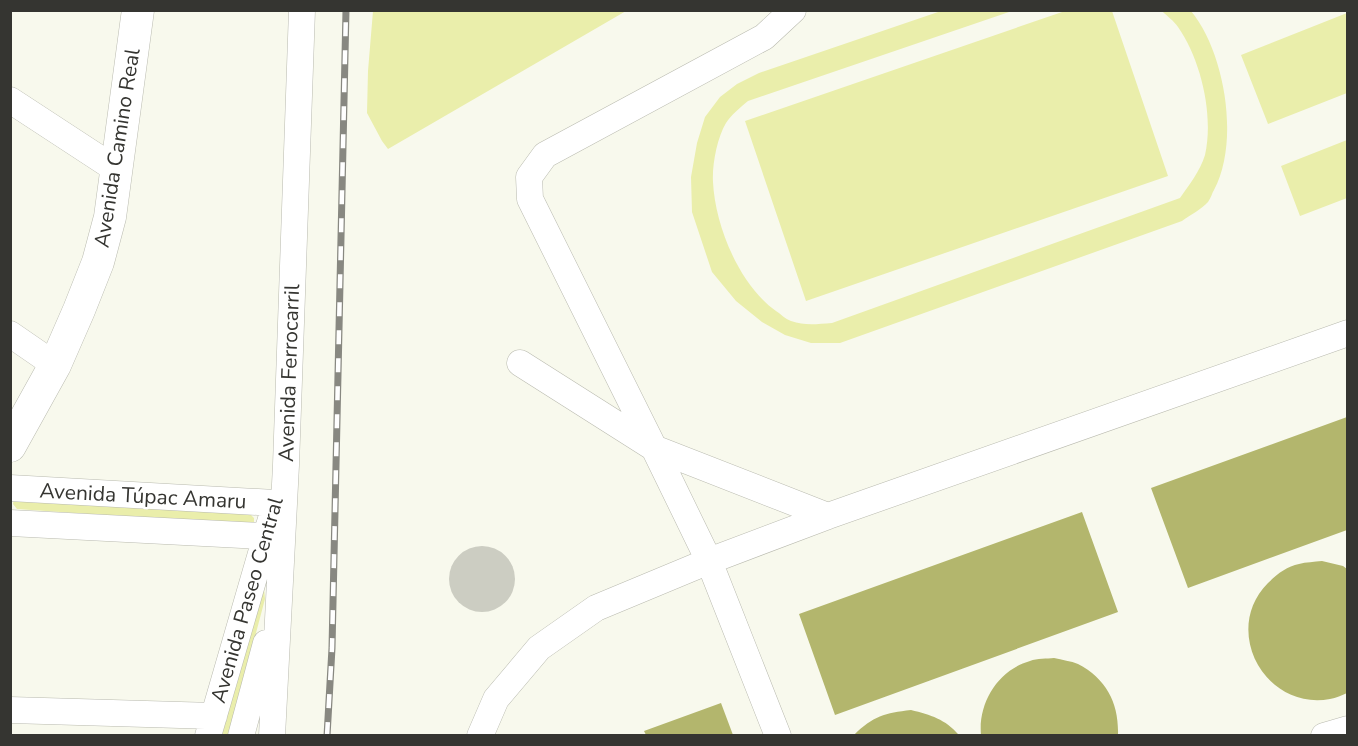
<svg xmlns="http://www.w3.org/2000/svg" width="1358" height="746" font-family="'Nunito Sans',sans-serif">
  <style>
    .green { fill: #eaeeab }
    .water { fill: #b3b66d }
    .building { fill: #cccdc2 }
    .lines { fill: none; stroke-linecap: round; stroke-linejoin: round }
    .minor-casing { stroke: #b9baaf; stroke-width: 27 }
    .major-casing { stroke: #b9baaf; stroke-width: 33 }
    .minor { stroke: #fff; stroke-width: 26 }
    .major { stroke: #fff; stroke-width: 32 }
    .rail-casing { stroke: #888881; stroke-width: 7 }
    .rail { stroke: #fff; stroke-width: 4.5; stroke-dasharray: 14; stroke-linecap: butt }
    .labels { text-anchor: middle; stroke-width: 5; stroke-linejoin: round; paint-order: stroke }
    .street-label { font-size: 21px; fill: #353531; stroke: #fff }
  </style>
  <rect width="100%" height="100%" fill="#f8f9ed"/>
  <path class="green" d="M373,11V10L626,11L388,149L382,141L367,113L368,71Z
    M941,11H1012L748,101C741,107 731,115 726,123C717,138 712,165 713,182C715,225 739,285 776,311C781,314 785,319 791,321C805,326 817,324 832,323L1180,198C1189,185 1200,171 1205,155C1214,115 1201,60 1178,27C1174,21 1167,16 1162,11H1191C1225,52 1240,142 1214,190C1212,193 1211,198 1208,202C1202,209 1190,215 1182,221L840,343H811L785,335L762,322L736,301L712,272L692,212L691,177L697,143L705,117L720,97L737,84L759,73Z
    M1065,11H1112L1168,176L806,301L745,121Z
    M1347,13V93L1268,124L1241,55Z
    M1347,140V198L1300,216L1281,166Z
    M14,498L245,513L251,515L254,518V522L247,525L17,509L13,504Z
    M264,588L265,599L229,735L215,736Z"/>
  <path class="water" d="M1347,417V530L1188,588L1151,488Z
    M1082,512L1118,612L835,715L799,614Z
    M1322,561L1343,566L1347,569V693C1342,695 1336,698 1330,699C1265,711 1221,630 1268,583C1276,575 1287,566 1299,564C1306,562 1314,562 1322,561Z
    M1054,658C1062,660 1071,661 1078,664C1107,679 1119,704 1118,735H981C978,703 998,670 1030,661C1037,658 1047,659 1054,658Z
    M721,703L733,735H646L644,731Z
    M911,710C931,715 945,719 959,735H854C873,716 885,713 911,710Z"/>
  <path class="building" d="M449 579a33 33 0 1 1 66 0a33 33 0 1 1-66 0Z"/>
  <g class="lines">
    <defs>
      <path id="minor" d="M10,100L117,170
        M10,334L55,365
        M520,363L654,448L828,516
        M10,488L275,503
        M10,523L282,537
        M10,710L214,716
        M208,736L273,512
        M241,736L266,643
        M272,736L286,465L302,10
        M480,736L496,699L539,648L596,608L709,561L828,516L1348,333
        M778,736L709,561L654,448L530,199L529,177L545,155L764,37L793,10
        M1324,736L1348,729"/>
      <path id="major" d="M10,446L55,365L79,310L98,262L110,217L138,10"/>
    </defs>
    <use href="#minor" class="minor-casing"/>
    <use href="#major" class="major-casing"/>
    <use href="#minor" class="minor"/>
    <use href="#major" class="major"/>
    <defs>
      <path id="rail" d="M327,736L332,648L346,10"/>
    </defs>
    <use href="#rail" class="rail-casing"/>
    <use href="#rail" class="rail"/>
  </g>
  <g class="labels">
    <g class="street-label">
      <text transform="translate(117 148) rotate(-81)" y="7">Avenida Camino Real</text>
      <text transform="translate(289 373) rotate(-88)" y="7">Avenida Ferrocarril</text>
      <text transform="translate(143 496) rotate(3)" y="7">Avenida Túpac Amaru</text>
      <text transform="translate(247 600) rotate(-74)" y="7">Avenida Paseo Central</text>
    </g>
  </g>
  <rect width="1358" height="746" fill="none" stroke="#353531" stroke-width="24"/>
</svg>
